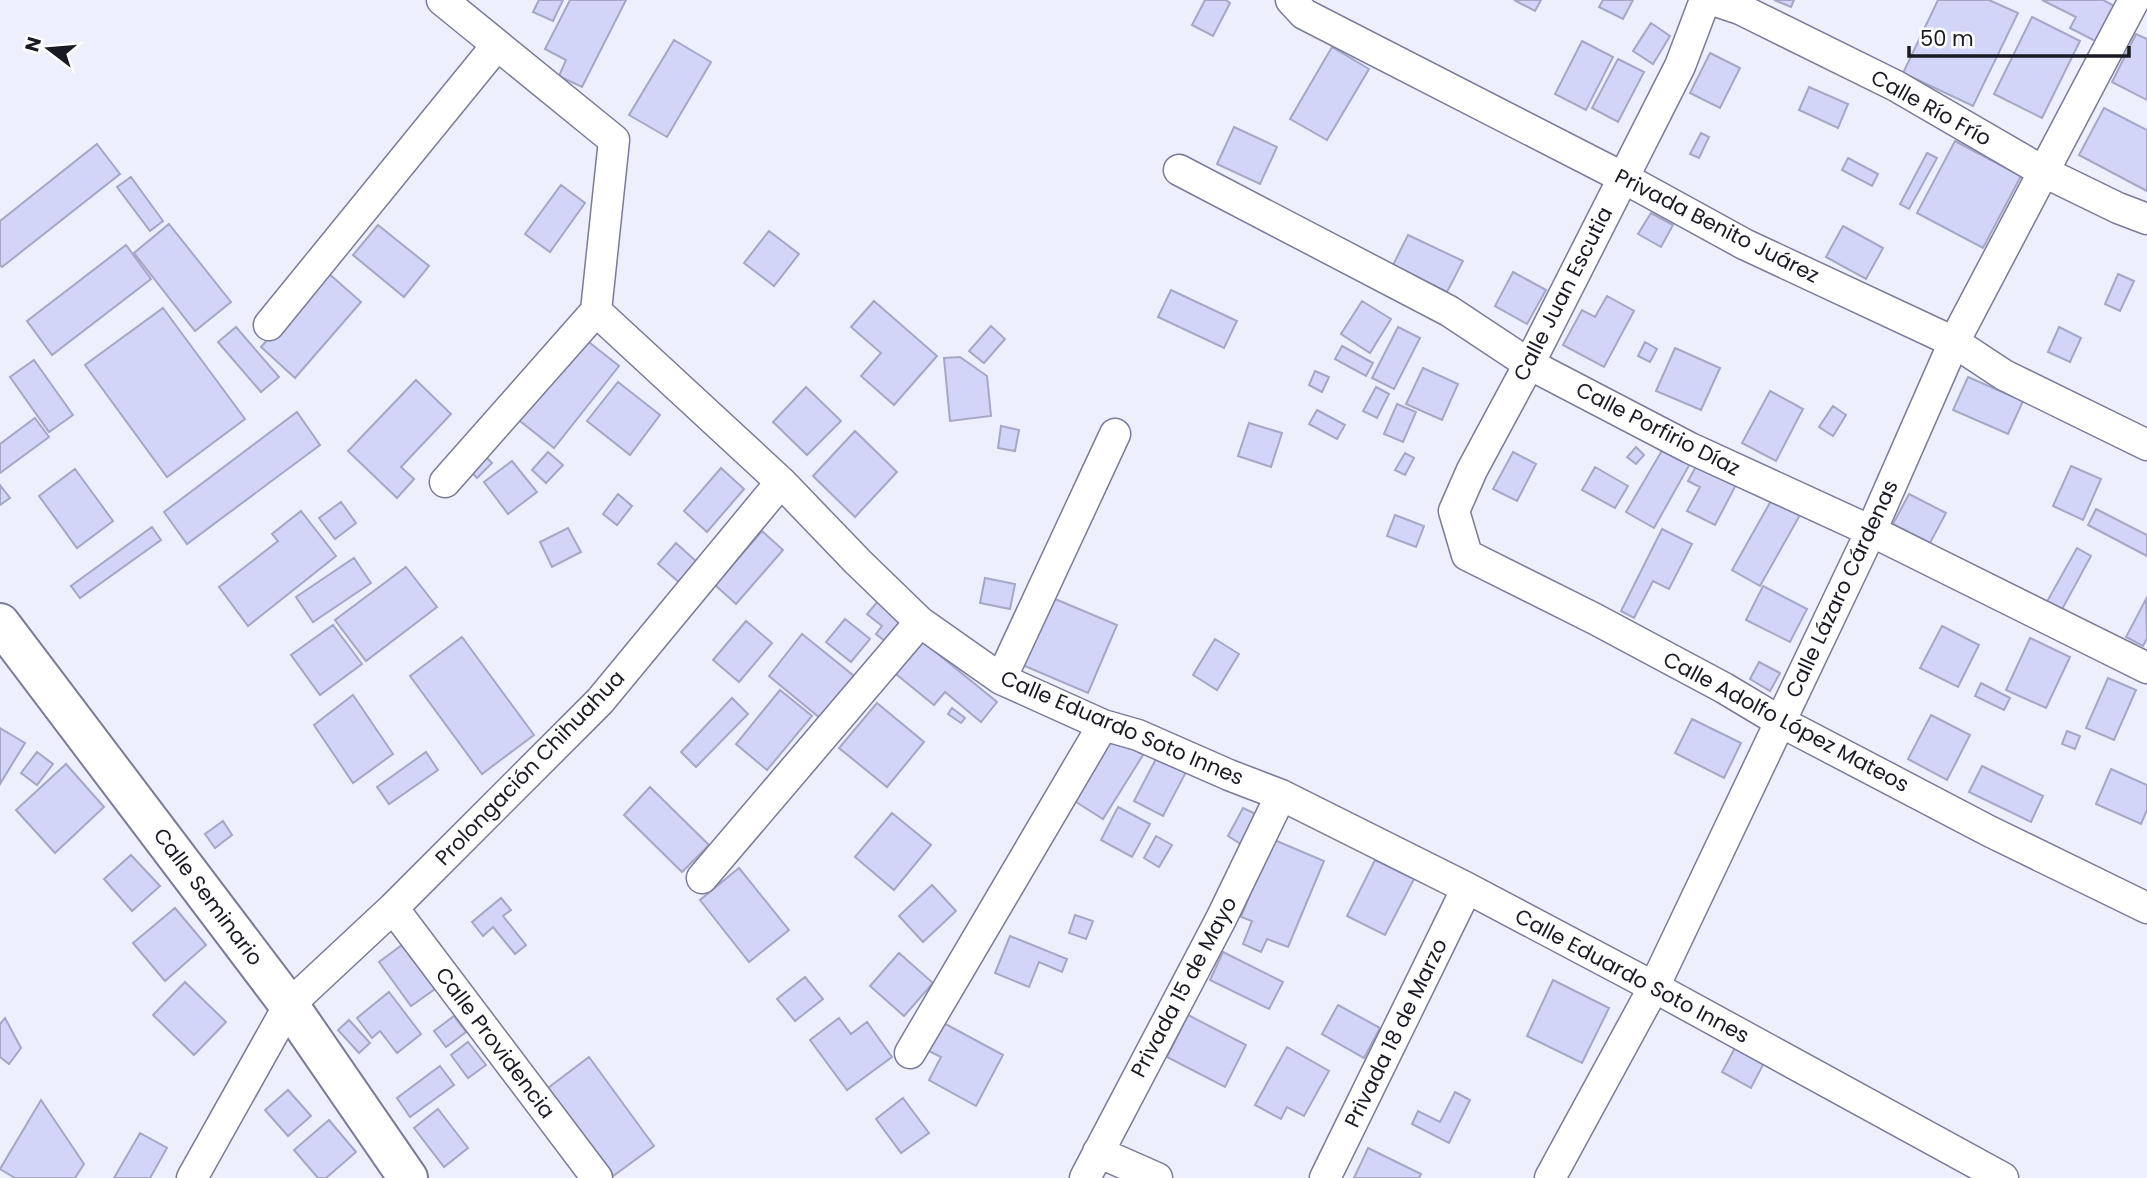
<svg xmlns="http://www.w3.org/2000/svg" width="2147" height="1178" font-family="Poppins,sans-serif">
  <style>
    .building { fill: #d2d5f7; stroke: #a5a7c5; stroke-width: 2 }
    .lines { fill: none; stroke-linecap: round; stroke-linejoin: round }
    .street-casing { stroke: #7a7b98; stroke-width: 33 }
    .secondary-casing { stroke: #7a7b98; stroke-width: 42 }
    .street { stroke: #fff; stroke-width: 30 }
    .secondary { stroke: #fff; stroke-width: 38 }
    .labels { text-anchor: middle; stroke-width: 5; stroke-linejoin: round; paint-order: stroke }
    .street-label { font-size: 21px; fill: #1a1a25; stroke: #fff }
  </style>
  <rect width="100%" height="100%" fill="#eeeffc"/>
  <path class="building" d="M539,0H563L553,21L533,12Z
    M570,0H626L582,87L559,76L566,60L545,49Z
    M1205,0H1226L1230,3L1213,36L1192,25Z
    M1514,0H1541L1535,11Z
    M1603,0H1633L1623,19L1599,7Z
    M1774,0H1794L1791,7Z
    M1938,0H1989L2018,13L1973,106L1903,73Z
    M2042,0H2103L2120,9L2101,44L2070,28L2076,17Z
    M2032,17L2080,41L2042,118L1994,94Z
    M1651,23L1670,36L1653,64L1633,51Z
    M2136,34L2147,39V100L2112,82Z
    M674,40L711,62L667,137L629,115Z
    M1582,41L1613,57L1586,110L1555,94Z
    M1332,47L1369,69L1327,140L1290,119Z
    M1710,53L1740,68L1720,108L1690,93Z
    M1618,59L1644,72L1618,122L1592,108Z
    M1809,87L1848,104L1838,128L1799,110Z
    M2104,108L2147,130V191L2079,155Z
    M1234,127L1277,147L1260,184L1217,164Z
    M1701,133L1709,137L1699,158L1690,154Z
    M1955,141L2021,176L1983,248L1917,213Z
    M97,144L120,174L2,267L0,265V221Z
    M1927,153L1937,158L1909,209L1900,204Z
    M1848,158L1878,174L1872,186L1842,170Z
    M131,177L163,221L150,231L117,187Z
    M561,185L585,203L550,252L525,234Z
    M1651,213L1673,225L1661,247L1638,234Z
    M169,224L231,302L195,331L134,253Z
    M378,225L429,266L404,297L353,255Z
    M1843,226L1883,248L1866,279L1826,257Z
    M769,231L799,254L774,286L744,263Z
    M1408,235L1463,261L1447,292L1393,265Z
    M126,245L151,279L52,355L27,321Z
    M327,272L361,302L295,378L261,347Z
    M1513,272L1546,290L1527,324L1495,306Z
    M2118,274L2134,281L2120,311L2105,304Z
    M1171,290L1237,321L1224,348L1158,317Z
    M1607,296L1634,311L1604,367L1563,345L1582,310L1595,317Z
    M874,301L937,356L894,405L861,376L881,353L851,327Z
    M1362,301L1391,319L1370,353L1341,334Z
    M163,308L245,419L167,477L85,365Z
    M991,326L1005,339L984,363L969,351Z
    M236,327L279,377L261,392L218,342Z
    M1398,327L1420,338L1394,389L1372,378Z
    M2059,327L2081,338L2070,362L2048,352Z
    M580,335L619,366L554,448L515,417Z
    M1645,342L1657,349L1650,362L1638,356Z
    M1342,346L1373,363L1366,376L1335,359Z
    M1675,348L1720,368L1701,410L1656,391Z
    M960,357L987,376L991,416L950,421L944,358Z
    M34,360L73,415L49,432L10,377Z
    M1423,368L1458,384L1442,420L1406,404Z
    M1315,371L1329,377L1322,392L1309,385Z
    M1968,377L2023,401L2008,434L1953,410Z
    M416,380L451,414L401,467L414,479L397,498L348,451Z
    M618,382L660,415L630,455L587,421Z
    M806,387L841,421L807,455L773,422Z
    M1376,387L1389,394L1377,418L1363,411Z
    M1770,391L1803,409L1776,461L1742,443Z
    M1397,404L1416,412L1403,442L1384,434Z
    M1833,406L1846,415L1833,436L1819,427Z
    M1317,410L1345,425L1337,439L1309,424Z
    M297,412L320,445L187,544L164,512Z
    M35,418L49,437L0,473V444Z
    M1249,423L1282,433L1271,467L1238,456Z
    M1001,426L1019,430L1015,451L998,448Z
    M855,431L897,472L855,517L813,476Z
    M1636,447L1644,455L1636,464L1627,457Z
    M1664,447L1691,462L1654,528L1626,512Z
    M548,452L563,465L546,483L532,470Z
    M1513,452L1536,464L1517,501L1493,489Z
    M1405,453L1414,458L1405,475L1395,470Z
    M484,455L492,463L477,478L470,471Z
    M512,461L537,492L508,514L484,482Z
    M1699,461L1738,481L1715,525L1687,511L1700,487L1688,481Z
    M2071,466L2101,479L2083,520L2053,506Z
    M1595,467L1628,486L1615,508L1582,490Z
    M721,468L744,489L707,532L684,511Z
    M75,469L113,521L77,548L39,496Z
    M0,485L10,498L0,505Z
    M618,494L632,506L617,525L603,514Z
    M1909,494L1946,513L1930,543L1893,524Z
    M1772,499L1800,515L1760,586L1732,570Z
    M341,502L356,523L335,539L319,518Z
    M2096,509L2147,535V556L2088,525Z
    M301,511L336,556L248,626L219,587L278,541L272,534Z
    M1395,515L1424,526L1416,547L1387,536Z
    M152,527L161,540L80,598L71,586Z
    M568,528L581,552L552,567L540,542Z
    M1662,529L1692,544L1669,589L1653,581L1634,618L1621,611Z
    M762,531L783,550L736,604L715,585Z
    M676,543L698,563L680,583L658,564Z
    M2077,548L2091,556L2059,615L2044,607Z
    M354,558L371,583L313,622L296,597Z
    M406,567L437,607L366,661L335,620Z
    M985,578L1015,584L1010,609L980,603Z
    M1763,586L1807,609L1790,642L1746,620Z
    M1048,596L1117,625L1088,693L1020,664Z
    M2146,599L2147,638L2143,646L2126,637Z
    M878,601L907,623L890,645L876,634L882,626L867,614Z
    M845,619L870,639L851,662L826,642Z
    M746,621L772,643L739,682L713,660Z
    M333,625L362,664L320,695L291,655Z
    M1942,626L1979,645L1958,687L1920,668Z
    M802,634L854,676L820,718L769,676Z
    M462,637L534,735L482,774L410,676Z
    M2030,638L2070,657L2046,708L2006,690Z
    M1215,639L1239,654L1217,690L1193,675Z
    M922,641L997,702L981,722L945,692L934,705L896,674Z
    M1759,662L1780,673L1770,691L1750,679Z
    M2108,678L2136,690L2114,740L2086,728Z
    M1981,683L2010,698L2004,710L1975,696Z
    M780,690L812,716L767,770L736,744Z
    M353,695L393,754L353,783L314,725Z
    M732,698L748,714L696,767L681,752Z
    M877,703L924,742L887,787L839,748Z
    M952,708L965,718L961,723L948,714Z
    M1931,715L1970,735L1947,780L1908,759Z
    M1692,719L1741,743L1724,778L1675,753Z
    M0,728L25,743L0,784Z
    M2067,731L2080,736L2075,749L2062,744Z
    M1113,736L1143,755L1103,819L1073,800Z
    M37,752L53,764L37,785L21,773Z
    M426,752L438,770L389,804L377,787Z
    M1157,757L1186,772L1163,816L1134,801Z
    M66,764L104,807L55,853L16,810Z
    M1982,766L2043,796L2031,822L1969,792Z
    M2111,769L2147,785V810L2141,824L2096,804Z
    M650,787L709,845L682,872L624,815Z
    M1118,807L1150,824L1132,857L1101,840Z
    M1243,808L1260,816L1244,846L1228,836Z
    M892,813L931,845L894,890L855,857Z
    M223,821L232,835L215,848L205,834Z
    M1156,836L1172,845L1159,867L1144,858Z
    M1272,839L1324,861L1288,947L1267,939L1261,952L1243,944L1252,921L1241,917Z
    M131,855L160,886L132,911L104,879Z
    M1375,860L1414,879L1385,935L1347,916Z
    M739,868L789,930L749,962L700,900Z
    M932,885L956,911L923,942L899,916Z
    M501,898L511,910L503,916L526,945L515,954L493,927L483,936L472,922Z
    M175,908L206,945L165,981L133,943Z
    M1075,915L1093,921L1086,939L1069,933Z
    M1010,936L1067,959L1062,972L1039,962L1029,987L995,973Z
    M402,945L435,989L411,1006L379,962Z
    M1223,952L1283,982L1269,1009L1210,980Z
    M899,953L933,983L904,1016L870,986Z
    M805,977L823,999L795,1021L777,999Z
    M1553,980L1609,1008L1582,1063L1527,1036Z
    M185,982L226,1022L194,1055L153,1015Z
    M389,992L421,1034L397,1053L380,1031L372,1038L357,1018Z
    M1338,1005L1380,1028L1364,1058L1322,1034Z
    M1188,1015L1246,1045L1225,1087L1167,1057Z
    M454,1016L466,1032L446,1047L434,1031Z
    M5,1018L21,1048L9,1064L0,1057V1024Z
    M839,1018L851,1034L867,1022L892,1057L847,1090L810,1040Z
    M349,1020L370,1043L359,1053L338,1030Z
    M938,1020L1003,1055L976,1106L929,1080L941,1057L923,1048Z
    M468,1042L486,1065L468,1078L451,1055Z
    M1738,1042L1767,1057L1751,1088L1722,1072Z
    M1287,1047L1329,1071L1304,1116L1287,1107L1281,1119L1255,1105Z
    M589,1057L654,1146L613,1176L548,1088Z
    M440,1066L454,1085L410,1117L397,1098Z
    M288,1090L311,1116L288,1136L265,1110Z
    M1455,1092L1470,1100L1449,1143L1412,1124L1418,1111L1440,1122Z
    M903,1098L929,1133L901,1153L876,1119Z
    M41,1100L84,1164L75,1178H15L0,1169Z
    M438,1109L468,1148L444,1167L414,1128Z
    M329,1120L356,1152L326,1178H318L294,1150Z
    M140,1133L167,1148L150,1178H114Z
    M1368,1148L1421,1174L1419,1178H1354Z"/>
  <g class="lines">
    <defs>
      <path id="street" d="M442,0L614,140L596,311L781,482L858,562L920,622L1001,679L1103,725L1138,735L1229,775L1281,795L1467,888L1654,987L2003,1178
        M1291,0L1304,14L1622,177L1744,244L1954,342L2004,375L2147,445
        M1705,0L1680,66L1529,364L1472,470L1454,511L1467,555L1595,619L1724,688L1779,721L1989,831L2147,908
        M1713,0L1740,9L1896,86L2044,172L2118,208L2147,219
        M1179,170L1449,311L1529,364L1690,448L1871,531L2147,668
        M269,325L497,45
        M445,482L596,311
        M1001,679L1115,434
        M702,878L920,622
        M393,908L597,1178
        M910,1053L1103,725
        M1098,1152L1157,1178
        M192,1178L289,1005L393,908L600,701L781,482
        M1085,1178L1221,919L1281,795
        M1325,1178L1467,888
        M1550,1178L1654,987L1871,531L1954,342L2134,0"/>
      <path id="secondary" d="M0,623L289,1005L408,1178"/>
    </defs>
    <use href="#street" class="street-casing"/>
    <use href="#secondary" class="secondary-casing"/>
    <use href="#street" class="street"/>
    <use href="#secondary" class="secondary"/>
  </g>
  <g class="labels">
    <g class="street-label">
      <text transform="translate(1931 108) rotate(29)" y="7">Calle Río Frío</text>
      <text transform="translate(1717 226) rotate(27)" y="7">Privada Benito Juárez</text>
      <text transform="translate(1563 294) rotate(-63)" y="7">Calle Juan Escutia</text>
      <text transform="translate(1658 429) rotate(27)" y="7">Calle Porfirio Díaz</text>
      <text transform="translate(1842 589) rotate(-65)" y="7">Calle Lázaro Cárdenas</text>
      <text transform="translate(1786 722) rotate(28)" y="7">Calle Adolfo López Mateos</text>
      <text transform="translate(1122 728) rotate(23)" y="7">Calle Eduardo Soto Innes</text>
      <text transform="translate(530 768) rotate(-46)" y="7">Prolongación Chihuahua</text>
      <text transform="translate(208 897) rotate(53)" y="7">Calle Seminario</text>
      <text transform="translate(1632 976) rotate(28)" y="7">Calle Eduardo Soto Innes</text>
      <text transform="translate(1184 987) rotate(-62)" y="7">Privada 15 de Mayo</text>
      <text transform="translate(1396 1033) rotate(-64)" y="7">Privada 18 de Marzo</text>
      <text transform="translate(495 1043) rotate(53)" y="7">Calle Providencia</text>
    </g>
  </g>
  <g transform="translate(49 49) rotate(286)" stroke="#ffffff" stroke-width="5" paint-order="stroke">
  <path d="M0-5L12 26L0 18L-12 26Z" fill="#1a1a25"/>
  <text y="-10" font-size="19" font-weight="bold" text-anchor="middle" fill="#1a1a25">N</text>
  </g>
  <path d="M1909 46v10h220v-10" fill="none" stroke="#1a1a25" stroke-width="3.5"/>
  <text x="1920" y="46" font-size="21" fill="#1a1a25" stroke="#ffffff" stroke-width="5" paint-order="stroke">50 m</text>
</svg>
